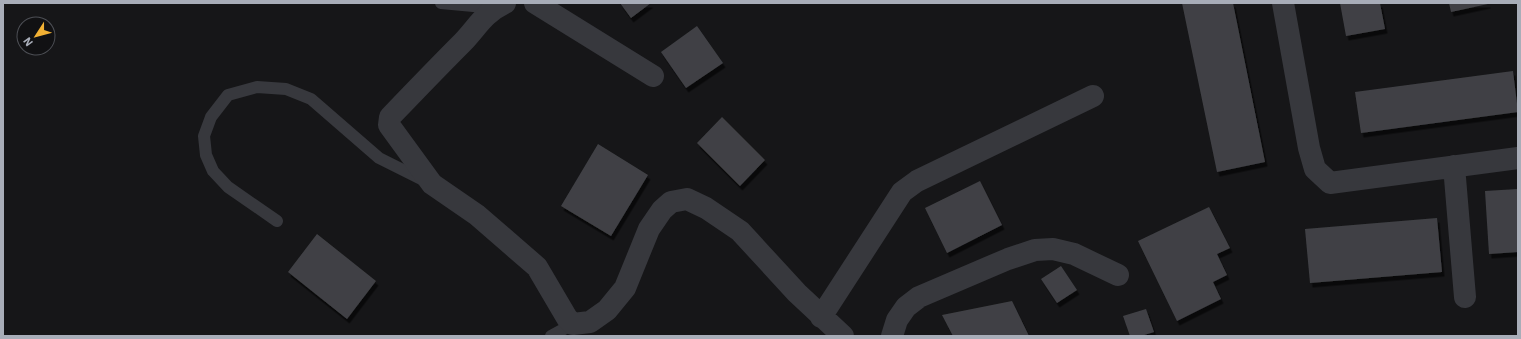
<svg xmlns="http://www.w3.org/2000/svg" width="1521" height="339" font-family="'IBM Plex Sans',sans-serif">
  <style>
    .building { fill: #404145; filter: url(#shadow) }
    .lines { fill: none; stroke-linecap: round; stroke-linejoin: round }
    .lane { stroke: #37383d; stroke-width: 12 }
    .street { stroke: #37383d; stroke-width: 22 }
  </style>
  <defs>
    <filter id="shadow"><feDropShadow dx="2.5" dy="4.5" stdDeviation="0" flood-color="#0009"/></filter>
  </defs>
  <rect width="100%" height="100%" fill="#161618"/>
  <path class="building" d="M620,3H651L631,18Z
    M1182,3H1233L1265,162L1217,172Z
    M1340,3H1380L1385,29L1346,36Z
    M1449,3H1488V4L1451,12Z
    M697,26L723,63L686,88L661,52Z
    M1513,71L1518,112L1361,133L1355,92Z
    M722,117L765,160L740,186L697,143Z
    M598,144L648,175L611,236L561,206Z
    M980,181L1002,225L947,253L925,208Z
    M1518,189V252L1489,254L1485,191Z
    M1209,207L1230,248L1217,254L1227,275L1213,282L1221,299L1177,321L1138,241Z
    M1437,218L1442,272L1310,283L1305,229Z
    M317,234L376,281L347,319L288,272Z
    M1061,266L1077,290L1057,303L1041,279Z
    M1012,301L1029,336H953L942,315Z
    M1146,309L1154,332L1141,336H1130L1123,316Z"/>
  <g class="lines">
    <path class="lane" d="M441,3L495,8
      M277,221L228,187L213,171L206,155L204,136L211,117L228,95L257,87L286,89L311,99L379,158L425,181
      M551,336L573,324"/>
    <path class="street" d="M505,3C483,14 479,25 463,42C438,67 414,92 390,117L389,125L432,184L477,215L537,267L567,318L573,324L590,322L607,310L625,288L649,229L662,210L671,202L687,199L706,208L740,231L797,293L843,336
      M535,3L653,76
      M1283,3L1309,148L1315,169L1330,183L1518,158
      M1454,166L1465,297
      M821,317L902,192L917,181L1093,96
      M892,336L897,320L906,307L919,297L1008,259L1035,250L1053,249L1074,254L1118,275"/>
  </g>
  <rect width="1521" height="339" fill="none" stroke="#a8adb8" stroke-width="8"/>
  <g transform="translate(36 36) rotate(234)"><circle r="19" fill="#111113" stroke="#4d4f55"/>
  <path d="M0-3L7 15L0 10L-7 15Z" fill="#f2b134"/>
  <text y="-6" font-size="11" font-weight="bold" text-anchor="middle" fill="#a8adb8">N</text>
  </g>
</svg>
